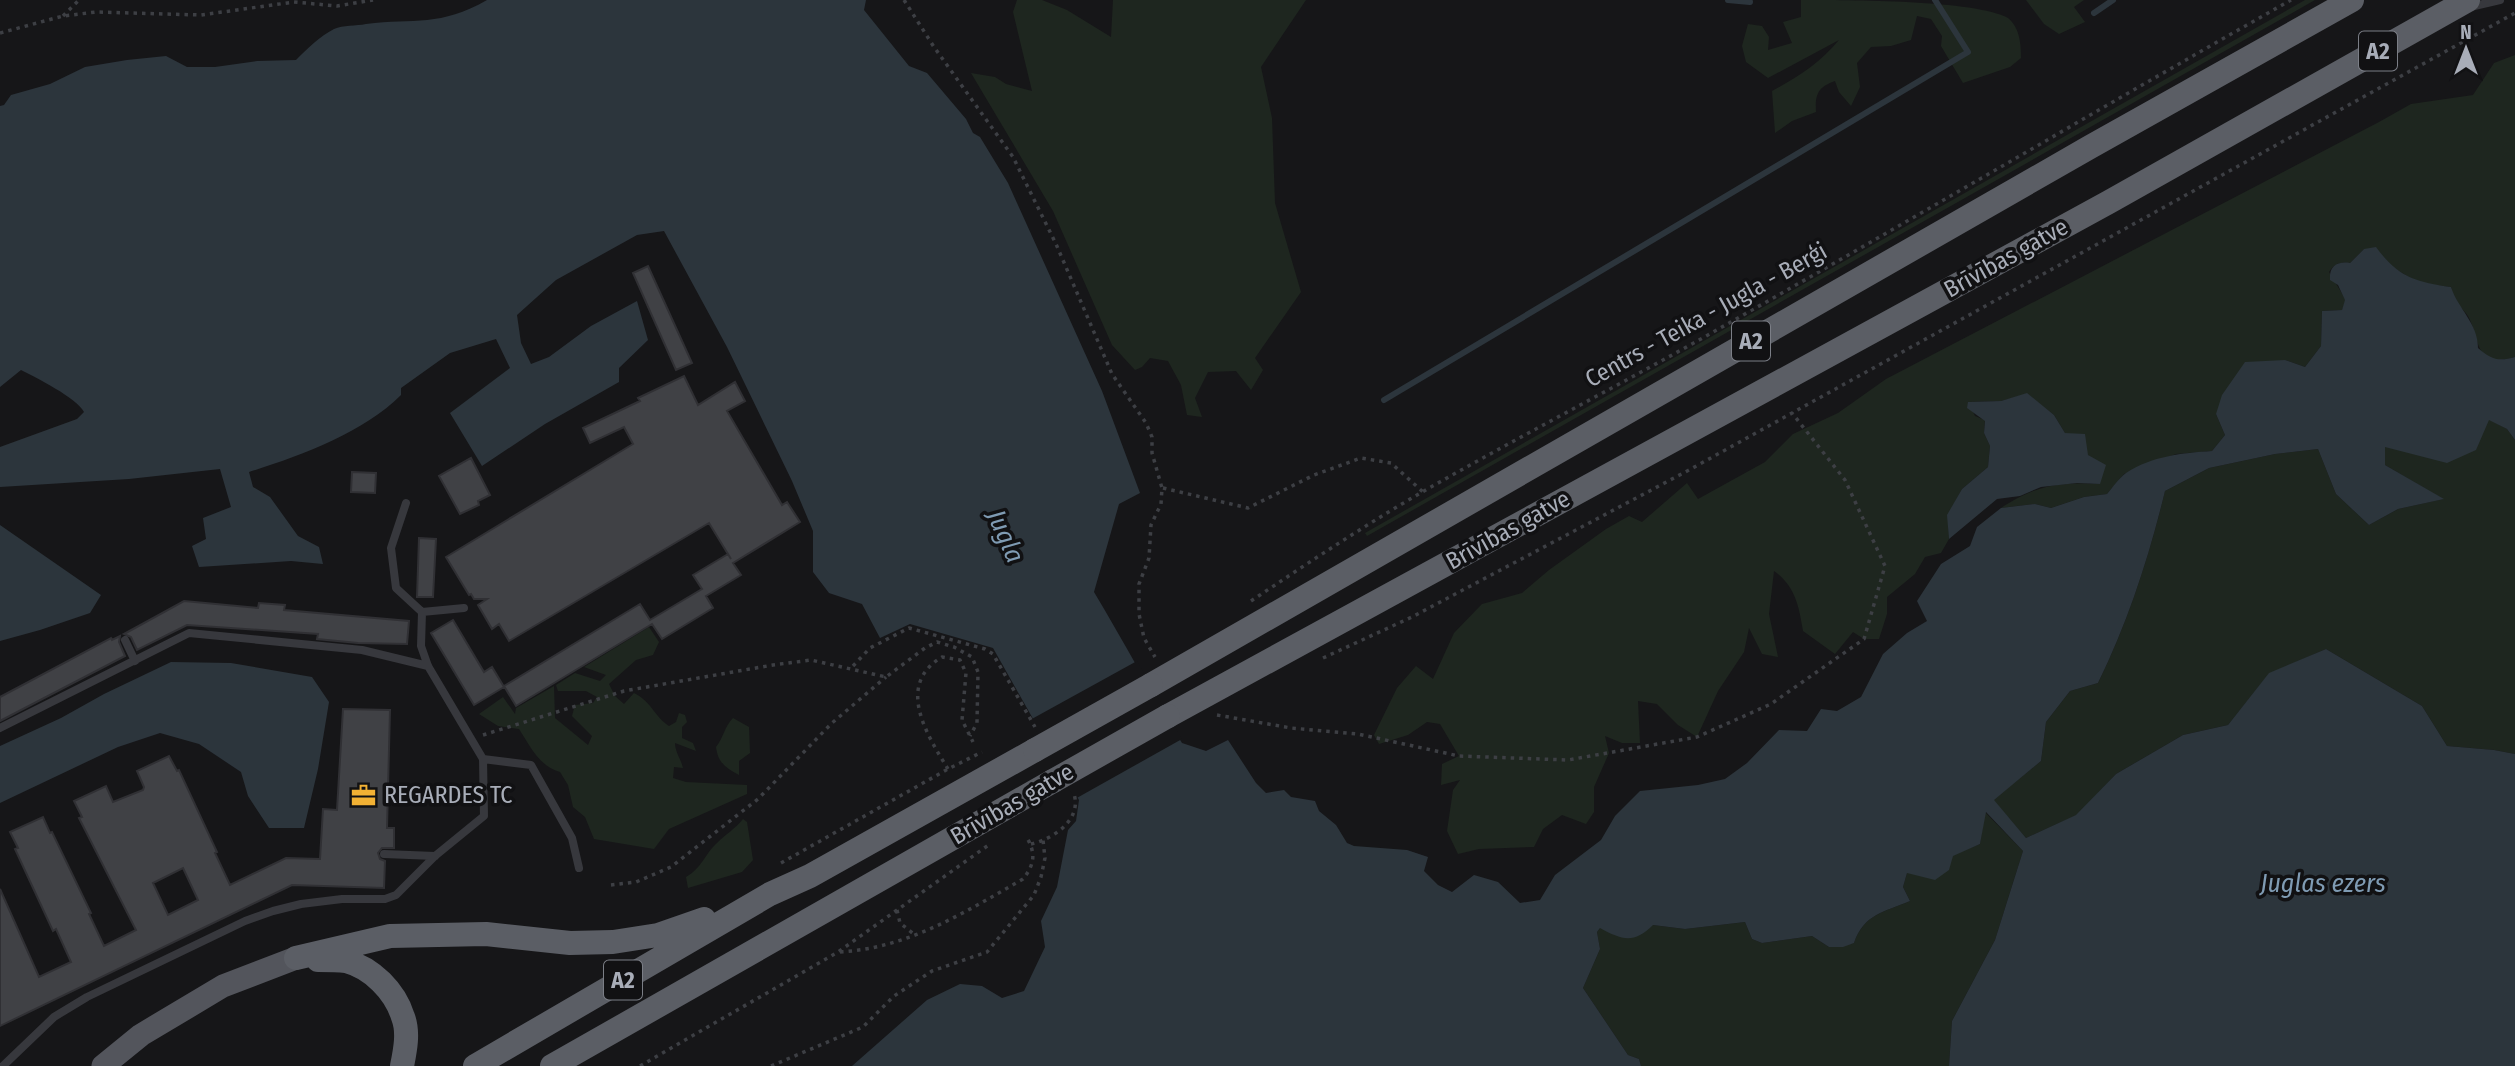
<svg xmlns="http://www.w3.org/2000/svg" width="2515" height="1066" font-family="'Fira Sans Condensed',sans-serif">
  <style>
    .green { fill: #1e261f }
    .water { fill: #2c353c }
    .pier { fill: #161618 }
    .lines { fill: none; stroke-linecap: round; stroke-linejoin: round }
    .stream { stroke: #2c353c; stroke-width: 6 }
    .building { fill: #404145; stroke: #303034; stroke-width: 2; fill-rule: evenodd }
    .path { stroke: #3d3f44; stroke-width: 3.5; stroke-dasharray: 3.5 5; stroke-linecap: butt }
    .service { stroke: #37383d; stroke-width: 8 }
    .primary { stroke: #53555c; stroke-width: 23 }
    .trunk { stroke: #5b5e65; stroke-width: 24 }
    .trunk-bridge { stroke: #5b5e65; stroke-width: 24 }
    .labels { text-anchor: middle; stroke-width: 7; stroke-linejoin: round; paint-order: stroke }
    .shield { fill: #111113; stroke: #7b7e86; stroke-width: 2 }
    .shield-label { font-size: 23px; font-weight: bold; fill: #a8adb8 }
    .street-label { font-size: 24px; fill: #a8adb8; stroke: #111113 }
    .poi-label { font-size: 24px; fill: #a8adb8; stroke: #111113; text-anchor: start }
    .water-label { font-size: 26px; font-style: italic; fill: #7f9bb3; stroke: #111113 }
  </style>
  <rect width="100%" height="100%" fill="#161618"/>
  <path class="green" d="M1017,0H1042L1067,10L1111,37L1113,0H1306L1261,67L1272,118L1275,203L1301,292L1255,358L1263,370L1251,390L1236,371L1208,372L1195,398L1202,417L1187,415L1181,385L1168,361L1150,358L1142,367L1135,370L1112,345L1053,211L971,73L995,77L1006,84L1032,91L1013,12Z
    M1801,0C1848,0 1976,0 2008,18C2020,28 2021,44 2021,58L2010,67L1963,83L1941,46L1942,36L1931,19L1917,16L1911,40L1891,46L1871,47L1857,63L1860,87L1851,106L1839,92L1835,81C1818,87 1815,94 1816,112L1792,121L1775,133L1772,91C1798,77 1820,63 1839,40L1768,78L1746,62L1742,46L1748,24L1762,26L1769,37L1768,50L1792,43L1783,22L1801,17Z
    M2026,0H2084L2074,7L2085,22L2059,34L2044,24Z
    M2305,0H2315L1367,536L1365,533Z
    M2515,55V357C2473,370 2481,339 2468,316C2465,311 2460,308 2457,303C2454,298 2452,292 2451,287L2418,283L2364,249L2350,263C2340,262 2335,263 2329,272L2346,300L2342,310L2322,311L2321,346L2305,367L2285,360L2216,414L2225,435L2212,451L2176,454L2124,474L2107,494L2084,497L2051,508L2035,504L2001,508C2037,485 2058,482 2100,484L2088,455L2065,433L2054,415L2027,394L2001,401L1968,402L1975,416L1985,420L1984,433L1990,446L1988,467L1962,489L1948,515L1949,539L1941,553L1925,557L1915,574L1887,597V614L1879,639H1864L1853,632L1835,654L1803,631C1799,606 1795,586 1774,571L1769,614L1778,657L1762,654L1749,628L1744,652L1718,691L1697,737L1678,725L1657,704L1638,701L1640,743H1622L1605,736L1609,753L1594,787V812L1586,824L1562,815L1543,829L1534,847L1479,849L1458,854L1447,831L1453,790L1460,780L1441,785L1442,764L1459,756L1440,724L1427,722L1408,735L1379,744L1374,735L1397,688L1416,666L1433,679L1454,633L1482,604L1522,593L1549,570L1606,529L1629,516L1642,522L1687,483L1698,499L1765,462L1793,434L1838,413L1886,379L2379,122L2411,104L2473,95L2494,63Z
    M2489,419L2507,429L2515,440V754L2494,750L2447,746L2422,706L2326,649L2269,674L2228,725L2183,735L2116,774L2077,815L2026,838L1993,800L2041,761L2046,722L2070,691L2098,683C2128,622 2149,557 2165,491L2209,468L2275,454L2318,449L2336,494L2369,525L2398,509L2443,499L2385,465V447Z
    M649,627L659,642L653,655L636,660L609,684L615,696L624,704L634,693C652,702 653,715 669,726L676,722L679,713L685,715L687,722L682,727V738L693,743L696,751L675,743C675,752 681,759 683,768L674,767L673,778L686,782L747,785V794L669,829L654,849L594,839L585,817L573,807L568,785L560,772C539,766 530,746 519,729L498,726L479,714L503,697L515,714L516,708L554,686L555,718L588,745L592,736L572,716L575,705L593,703L597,697L586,691H558L556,685L575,673L600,681L606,675L584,667Z
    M733,718L749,727L750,753L739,761V775C726,768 718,763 716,747C724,737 724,727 733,718Z
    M1985,812L2023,851L1995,940L1952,1021L1949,1066H1641L1639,1059L1628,1055L1583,988L1600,949L1597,932L1600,928L1653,925L1685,929L1745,922L1752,939L1762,943L1812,936L1829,947L1854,943C1864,914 1884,912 1910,901L1903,887L1907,873L1980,844Z
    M743,819L747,822L753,860L742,872L688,888L686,877C702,868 704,855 717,843C726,834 735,829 743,819Z"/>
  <path class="water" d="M487,0H866L864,10L909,66L927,73L966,119L973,133L980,137L1008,183L1102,391L1140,493L1119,504L1094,592C1124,642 1151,693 1182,743L1206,751L1228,740L1256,783L1266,793L1284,790L1291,797L1315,801L1319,811L1336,825L1347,843L1354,846L1407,850L1428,857L1424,871L1438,885L1452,892L1474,875L1498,882L1520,903L1540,900L1555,875L1601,840L1615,816L1640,791L1698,785L1725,779L1747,763L1779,730L1807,731L1821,709L1837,711L1861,697L1883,654L1907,633L1927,621L1917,601L1941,564L1970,546L1977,527L2001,508L2035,504L2051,508L2084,497L2107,494C2113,487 2119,478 2126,473C2152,456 2182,453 2212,451L2225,435L2216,414L2222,395L2245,362L2285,360L2305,367L2321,346L2322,311L2342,310L2345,300L2338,285L2330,280C2329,266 2337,261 2350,263L2364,249L2376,247C2398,277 2415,282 2451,287C2458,309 2478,323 2478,348C2491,359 2498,362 2515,357V440L2507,429L2489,420L2476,450L2447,463L2385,447V465L2444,499L2398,509L2369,525L2336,494L2318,449L2275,454L2209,468L2165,491C2149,557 2128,622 2098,683L2070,691L2046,722L2041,761L1994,800L2026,838L2076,815L2116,774L2183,735L2228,725L2269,673L2326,649L2422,706L2447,746L2494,750L2515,754V1066H1949L1952,1021L1995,940L2023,851L1986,812L1980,844L1953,856L1949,870L1935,880L1907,873L1903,887L1910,901C1884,912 1864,914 1854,943L1843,947H1829L1812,936L1762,943L1752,939L1745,922L1685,929L1653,925C1634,944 1622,940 1600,928L1597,932L1600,949L1583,988L1628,1055L1639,1059L1641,1066H852L927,1000L960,984L982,986L1002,998L1024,991L1045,947L1041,921L1057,887L1068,830L1076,821L1079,800L993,648L910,624L880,638L862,604L829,593L813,572V531L792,481L727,347L664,231L637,235L556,280L517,315L521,343L531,364L549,357L591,326L637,301L648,340L619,368V382L545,424L482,466L450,413L510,368L496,339L450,353L401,388V395C363,433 300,456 249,472L253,487L270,497L298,536L319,547L323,564L291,561L199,567L192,546L206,539L203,518L231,507L220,469L129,479L0,487V447L77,419L84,412C77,398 35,377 21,370L0,387V106L4,105L11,95L50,84L85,67L127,60L166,56L187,67H215L257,61L296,60C307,49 320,36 334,29C343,25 356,26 366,24C415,18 440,27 487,0Z
    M2027,393L2054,415L2065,433L2085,434L2088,455L2106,465L2100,484L2077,483L2041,487L2020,496L1997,499L1949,539L1947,515L1962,489L1988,467L1990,446L1984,433L1985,421L1967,408L1968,402L2001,401Z
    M0,525L101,595L90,613L40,630L0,641Z
    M171,662L231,663L312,677L329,702L318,769L304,828H269L248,796L241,772L199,744L160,733L118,747L0,803V746L61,718L104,694Z"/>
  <path class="pier" d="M1137,661L1182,739L1075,799L1030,720Z"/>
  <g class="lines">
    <path class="stream" d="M1728,0L1750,2
      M2094,13L2113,0
      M1384,400L1968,52L1935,0"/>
  </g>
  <path class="building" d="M648,266L692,363L676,370L633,273Z
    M684,376L698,405L735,382L745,401L727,411L782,505L787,502L800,522L733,563L741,575L706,596L713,608L662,639L652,624L516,706L504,686L640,604L650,620L702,589L693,575L728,554L731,559L709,523L509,641L499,624L492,629L478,605L487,599H474L471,594L469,595L446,557L633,444L624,427L590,443L583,428L640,401L638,398Z
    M471,458L490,495L478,501L479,505L460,514L439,476Z
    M352,472L376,473L375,493L351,492Z
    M419,538L436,539L433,597H417Z
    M184,601L258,608L259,603L285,605L284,610L409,621L407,644L358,643L317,639L318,634L187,625L137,650L131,637L124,634Z
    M453,620L484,672L492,667L504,687L474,705L431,633Z
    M120,636L119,642L125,656L0,721V697L111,638L112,640Z
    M343,709L390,710L387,828H394V848H382L378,853L380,859L385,861L384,888L292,885L0,1026V889L39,977L71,962L56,929L53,931L15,849L18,848L10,832L43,817L50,833L52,832L91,913L89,914L104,946L136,930L79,818L82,817L74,801L106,786L113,802L143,790L144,787L137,771L169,756L177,771L179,770L217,852L215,853L230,885L286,858L320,859L323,809L337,810ZM183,868L198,900L168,915L153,883Z"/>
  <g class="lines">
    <path class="path" d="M904,0L934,47L1013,157L1056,244L1112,374L1146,423L1152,437V453L1162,488L1161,504L1151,525L1149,558L1139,584V614L1144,638L1155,657
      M63,16L79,0
      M0,33L63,16L96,12L201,15L294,2L337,6L373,0
      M1163,488L1248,508L1314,475L1361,458L1391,463L1423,492
      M1251,601C1308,563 1365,525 1424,491C1515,439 1608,391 1699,340C1898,228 2093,112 2291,0
      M1323,658L1412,617L1689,470L2515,13
      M853,666L870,648L909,628L985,649L993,654L1035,727
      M1217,715L1291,728L1358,734L1459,756L1568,760L1697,737L1771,704L1864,639L1885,566L1845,480L1792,413
      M483,735L624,691L773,665L811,660L886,677L925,648L937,642L954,647L972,657L978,672L977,723L970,736
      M948,769C927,735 895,685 942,657L960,660L966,673L962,720L973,742
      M1031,844C1053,839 1082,820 1074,794
      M781,863L948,769L982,752
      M611,885L636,882L671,867L758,799L832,723L886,677
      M897,910L900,923L915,935
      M840,952C909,948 965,912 1023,879C1035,864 1036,853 1026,836
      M640,1066L838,952L990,844
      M771,1066L863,1027L894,996L932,971L987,952L1034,895L1041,877L1045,858L1043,840"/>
    <path class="service" d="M2470,7L2500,0
      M406,503L391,548L396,588L422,612
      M125,640L135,661
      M0,728L189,633L362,650L428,666
      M483,759L531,765L572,838L579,868
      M384,854L435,856
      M3,1066L54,1017L87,997L245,921L273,911L301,904L342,899H385L396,895L435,856L484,816L483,759L428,666L421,646L422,612L464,608"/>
    <path class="primary" d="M103,1066L141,1035L223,986L296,958"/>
    <path class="trunk" d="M1151,685L2090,147L2352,0
      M1168,716L2109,202L2468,0
      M296,958L390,936L486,934L570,943L613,942L658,935L704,919
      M318,960C327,960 337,960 346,961C372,968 395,991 403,1017C409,1032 405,1051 402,1066
      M475,1066L770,894L810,876L1035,750
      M552,1066L1053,781"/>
    <path class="trunk-bridge" d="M1035,750L1151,685
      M1053,781L1168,716"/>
  </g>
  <defs>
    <symbol id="office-bare" viewBox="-9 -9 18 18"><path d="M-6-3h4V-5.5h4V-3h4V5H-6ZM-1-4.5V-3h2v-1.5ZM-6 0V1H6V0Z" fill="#f2b134" stroke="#111113" stroke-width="2.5" paint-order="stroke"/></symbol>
  </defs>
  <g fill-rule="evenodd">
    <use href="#office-bare" x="346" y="778" width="35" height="35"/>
  </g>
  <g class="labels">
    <g class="shield">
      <rect x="2359" y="31.5" width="38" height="39" rx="5"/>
      <rect x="1732" y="321.5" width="38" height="39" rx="5"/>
      <rect x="604" y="960.5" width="38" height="39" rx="5"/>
    </g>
    <g class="shield-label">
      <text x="2378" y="59">A2</text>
      <text x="1751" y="349">A2</text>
      <text x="623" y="988">A2</text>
    </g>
    <g class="street-label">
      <text transform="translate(2006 258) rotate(-29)" y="8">Brīvības gatve</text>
      <text transform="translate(1706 315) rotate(-29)" y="8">Centrs - Teika - Jugla - Berģi</text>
      <text transform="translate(1508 530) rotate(-29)" y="8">Brīvības gatve</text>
      <text transform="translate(1012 804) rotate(-30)" y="8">Brīvības gatve</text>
    </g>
    <g class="poi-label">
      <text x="384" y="803">REGARDES TC</text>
    </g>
    <g class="water-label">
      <text transform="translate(1006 536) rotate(66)" y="9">Jugla</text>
      <text x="2323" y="892">Juglas ezers</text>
    </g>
  </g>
  <g transform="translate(2466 49)" stroke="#111113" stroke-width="5" paint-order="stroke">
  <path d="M0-5L12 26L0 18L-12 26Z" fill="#a8adb8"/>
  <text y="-10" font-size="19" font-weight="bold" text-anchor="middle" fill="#a8adb8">N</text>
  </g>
</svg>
